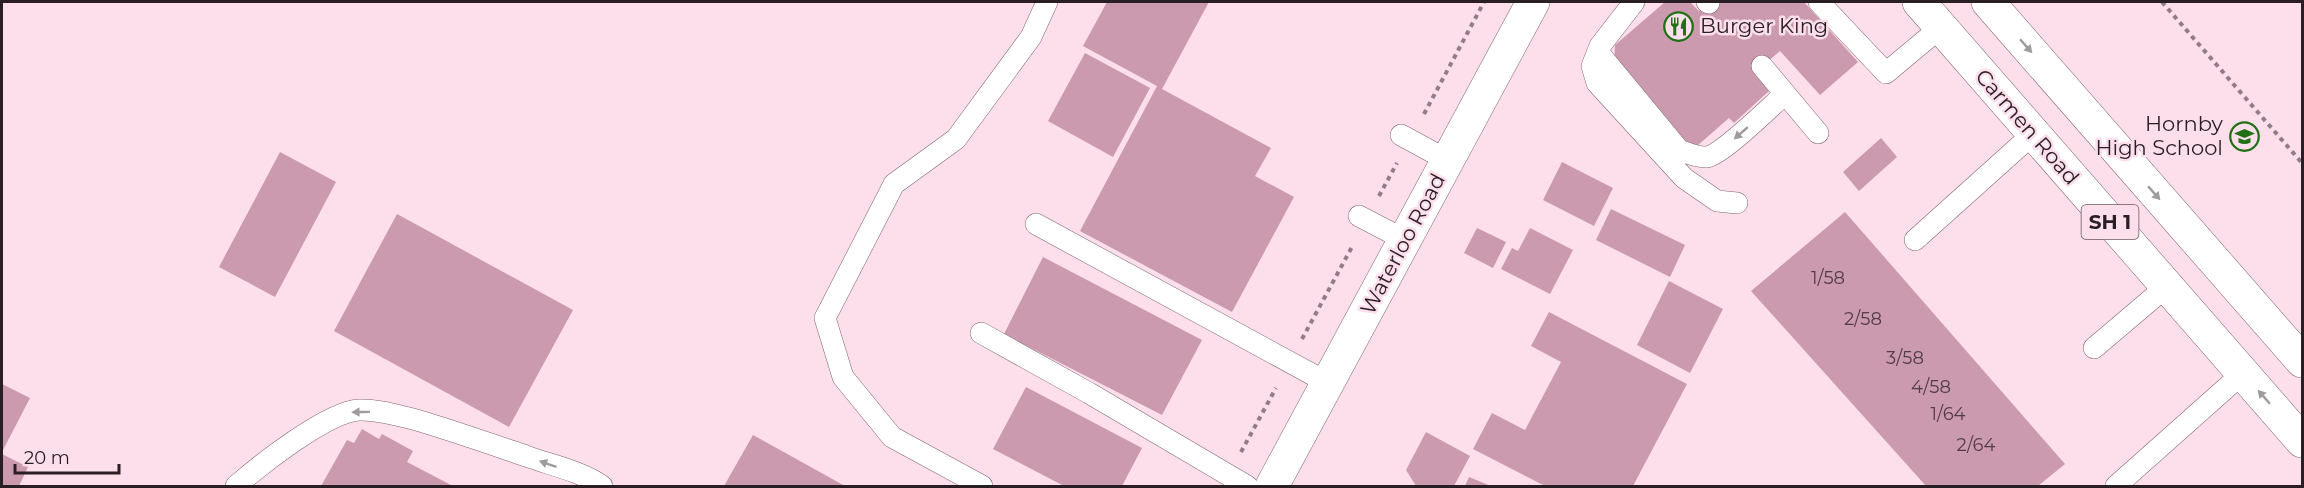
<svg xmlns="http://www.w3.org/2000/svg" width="2304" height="488" font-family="Montserrat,sans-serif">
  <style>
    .building { fill: #cb9aaf }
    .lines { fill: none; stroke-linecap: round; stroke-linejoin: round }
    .service-casing { stroke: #806570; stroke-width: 22 }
    .tertiary-casing { stroke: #806570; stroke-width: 34 }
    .trunk-casing { stroke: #806570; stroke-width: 34 }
    .path { stroke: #917d86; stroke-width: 4; stroke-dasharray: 4.5 4.5; stroke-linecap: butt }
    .service { stroke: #fff; stroke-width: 21 }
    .tertiary { stroke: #fff; stroke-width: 33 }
    .trunk { stroke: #fff; stroke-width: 33 }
    .oneway { fill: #9f9a9c }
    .labels { text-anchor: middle; stroke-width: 5; stroke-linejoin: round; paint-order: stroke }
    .number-label { font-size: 18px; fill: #523d46 }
    .shield { fill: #fddeeb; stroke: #69585f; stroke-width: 1.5 }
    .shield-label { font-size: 20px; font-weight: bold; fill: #291e23 }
    .poi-label { font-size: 21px; fill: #291e23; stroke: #fddeeb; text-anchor: start }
    .street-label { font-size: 21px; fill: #291e23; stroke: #fddeeb }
  </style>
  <rect width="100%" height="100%" fill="#fddeeb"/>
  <path class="building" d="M1107,2H1209L1162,89L1271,148L1255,176L1294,197L1232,312L1080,231L1157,86L1083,46Z
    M1665,2H1690L1699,11L1710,2H1804L1858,62L1820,95L1780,51L1754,73L1769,91L1734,123L1729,118L1689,153L1614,66L1615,45Z
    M1085,53L1150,88L1113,157L1048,121Z
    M1881,138L1897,157L1859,191L1843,172Z
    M280,152L336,182L275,297L219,267Z
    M1562,162L1613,188L1594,226L1543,200Z
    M1611,209L1685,245L1670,277L1596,240Z
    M1845,212L2065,464L2038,486H1926L1751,291Z
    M397,214L573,310L509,427L334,331Z
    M1477,228L1506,242L1493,268L1464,253Z
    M1530,228L1573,250L1550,294L1501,269L1512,248L1518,251Z
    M1043,257L1202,340L1162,415L1004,334Z
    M1669,281L1723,309L1690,373L1637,345Z
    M1549,312L1687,384L1633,486H1545L1473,449L1492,413L1525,430L1561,362L1531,346Z
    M2,384L30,398L2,452Z
    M1026,387L1142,448L1122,486H1064L993,449Z
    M362,429L379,439L382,434L413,451L407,462L453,486H321L347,440L354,443Z
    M1426,432L1470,456L1454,486H1416L1406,470Z
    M753,435L845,486H724Z
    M2,454L28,467L19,486H2Z
    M1469,477L1491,486H1465Z"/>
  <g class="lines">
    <defs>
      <path id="service" d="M1634,2L1600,46L1592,66L1597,83L1684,178L1717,201L1737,203
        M1707,2L1709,3
        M1819,2L1886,73L1941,27
        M1598,52L1679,150C1687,153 1698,158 1707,157C1723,154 1770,107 1785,94
        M1762,66L1818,133
        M1401,135L1447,160
        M1359,216L1405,240
        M1036,224L1328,383
        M1915,240L2033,134
        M981,333L1089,393L1247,486
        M2094,348L2167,286
        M236,486C260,465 327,412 359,410C376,409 396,415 413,419C451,430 488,443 526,456C550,465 581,471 602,486
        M982,486L892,437L843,377L825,318L894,184L956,139L1031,37L1047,2
        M2116,486L2243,373"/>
      <path id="tertiary" d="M1272,486L1533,2"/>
      <path id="trunk" d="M1919,2L2302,441
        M1988,2L2302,361"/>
    </defs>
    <use href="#service" class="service-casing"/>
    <use href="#tertiary" class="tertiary-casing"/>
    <use href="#trunk" class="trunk-casing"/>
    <path class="path" d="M2162,2L2302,163
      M1424,114L1484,2
      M1379,196L1397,163
      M1302,339L1353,245
      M1241,452L1276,388"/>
    <use href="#service" class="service"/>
    <use href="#tertiary" class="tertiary"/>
    <use href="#trunk" class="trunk"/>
  </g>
  <defs><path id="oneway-solid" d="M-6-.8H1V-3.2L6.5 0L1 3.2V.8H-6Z" transform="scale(1.5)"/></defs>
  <g class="oneway">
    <use href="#oneway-solid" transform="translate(2026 46) rotate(49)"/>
    <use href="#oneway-solid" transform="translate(1741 133) rotate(139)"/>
    <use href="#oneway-solid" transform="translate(2154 193) rotate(49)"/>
    <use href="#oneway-solid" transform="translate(2264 397) rotate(-131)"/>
    <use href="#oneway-solid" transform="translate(361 412) rotate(179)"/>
    <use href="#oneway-solid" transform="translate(548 464) rotate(-161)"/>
  </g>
  <defs>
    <symbol id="restaurant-ring" viewBox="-11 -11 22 22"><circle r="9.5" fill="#fddeeb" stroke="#227016" stroke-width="1.5"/><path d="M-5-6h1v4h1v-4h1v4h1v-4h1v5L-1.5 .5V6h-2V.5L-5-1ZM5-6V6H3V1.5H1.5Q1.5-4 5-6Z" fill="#227016"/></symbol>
    <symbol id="school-ring" viewBox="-11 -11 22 22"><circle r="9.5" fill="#fddeeb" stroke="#227016" stroke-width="1.5"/><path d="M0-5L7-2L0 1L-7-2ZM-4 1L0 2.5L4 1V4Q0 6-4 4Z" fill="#227016"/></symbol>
  </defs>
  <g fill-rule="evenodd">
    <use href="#restaurant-ring" x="1662" y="10" width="33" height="33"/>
    <use href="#school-ring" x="2228" y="120" width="33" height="33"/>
  </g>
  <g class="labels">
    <g class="number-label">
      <text x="1828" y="284">1/58</text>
      <text x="1863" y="325">2/58</text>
      <text x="1905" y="364">3/58</text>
      <text x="1931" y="393">4/58</text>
      <text x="1948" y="420">1/64</text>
      <text x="1976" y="451">2/64</text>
    </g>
    <rect class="shield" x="2081.5" y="205" width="57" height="34" rx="4.5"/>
    <g class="shield-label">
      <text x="2110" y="229">SH 1</text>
    </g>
    <g class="poi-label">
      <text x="1700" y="33">Burger King</text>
      <text x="2223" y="131" text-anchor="end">Hornby<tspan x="2223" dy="24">High School</tspan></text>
    </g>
    <g class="street-label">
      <text transform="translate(2027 127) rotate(49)" y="7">Carmen Road</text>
      <text transform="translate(1403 244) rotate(-62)" y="7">Waterloo Road</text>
    </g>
  </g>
  <rect width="2304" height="488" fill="none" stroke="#291e23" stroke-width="6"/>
  <path d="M15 464v9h104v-9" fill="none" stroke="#291e23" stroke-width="3"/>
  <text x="24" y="464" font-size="18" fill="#291e23" stroke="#fddeeb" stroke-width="4.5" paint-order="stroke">20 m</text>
</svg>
